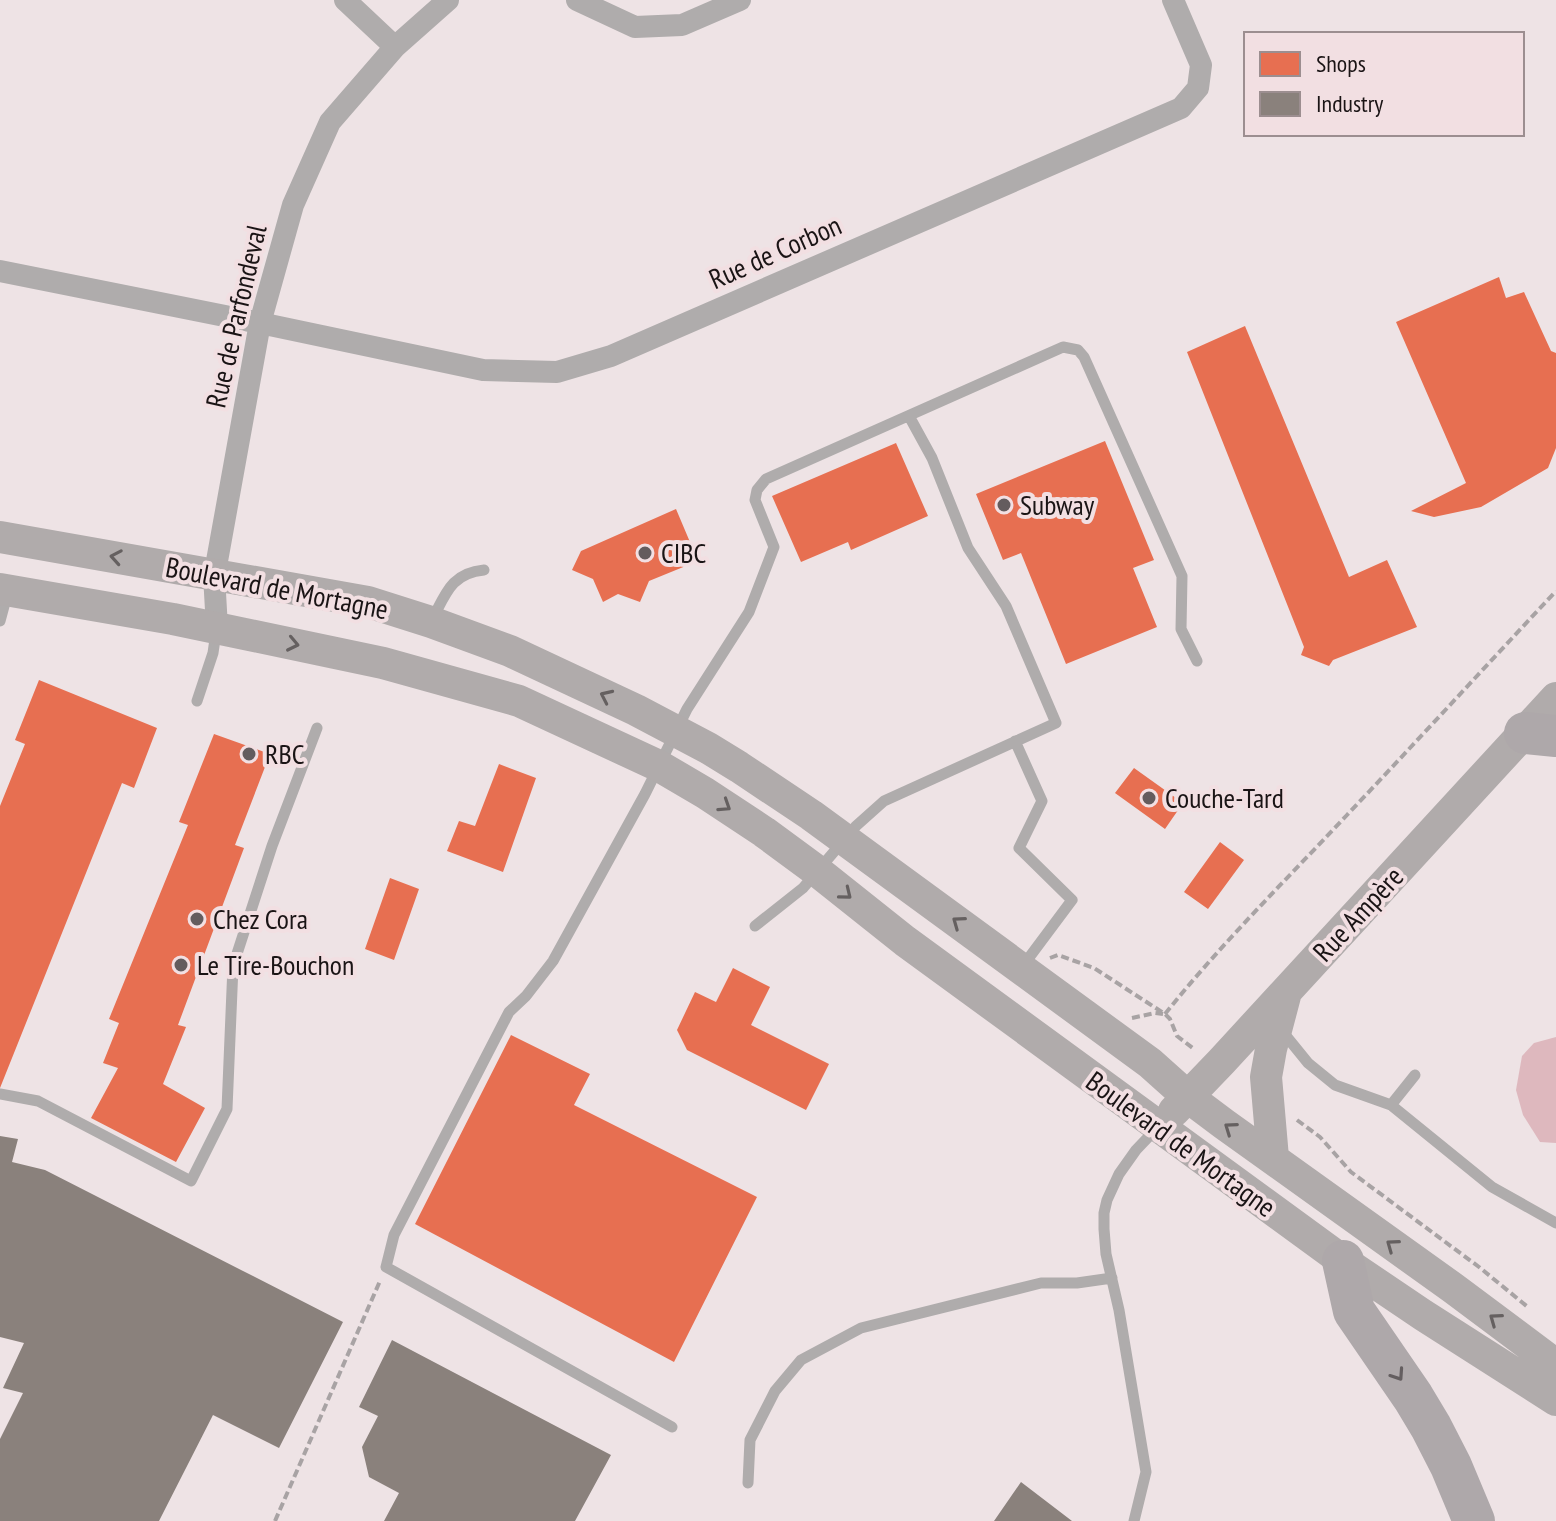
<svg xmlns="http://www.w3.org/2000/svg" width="1556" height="1521" font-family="'PT Sans Narrow',sans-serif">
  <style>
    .forest { fill: #deb8be }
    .shops { fill: #e76f51 }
    .industry { fill: #8a817c }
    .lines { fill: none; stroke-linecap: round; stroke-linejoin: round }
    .path { stroke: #a8a3a4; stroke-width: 4; stroke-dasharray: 8 4; stroke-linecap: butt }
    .lane { stroke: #afacac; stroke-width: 11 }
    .street { stroke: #afacac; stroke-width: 22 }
    .secondary { stroke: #b0abab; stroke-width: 32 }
    .highway { stroke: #aea8aa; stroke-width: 42 }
    .oneway { stroke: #656060 }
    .oneway2 { stroke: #645e60 }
    .poi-dot { fill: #645c5e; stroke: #f2dfe2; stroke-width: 3 }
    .labels { text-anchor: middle; stroke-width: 8; stroke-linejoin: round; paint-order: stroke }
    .street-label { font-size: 28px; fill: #1a1415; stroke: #f2dfe2 }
    .poi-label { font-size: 28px; fill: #1a1415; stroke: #f2dfe2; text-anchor: start }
  </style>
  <rect width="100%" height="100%" fill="#eee3e5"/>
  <path class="forest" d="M1556,1037V1143L1540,1142L1523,1115L1516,1090L1522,1056L1534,1043Z"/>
  <path class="shops" d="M1499,277L1506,298L1524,292L1551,351L1556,353V448L1548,468L1481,507L1434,517L1411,511L1466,483L1396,322Z
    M1245,326L1349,577L1387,560L1417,627L1333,660L1329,666L1301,655L1304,647L1187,352Z
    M1105,441L1154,560L1133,568L1157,627L1066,664L1021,553L1003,560L976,494Z
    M896,443L928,516L851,550L848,542L801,562L772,496Z
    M676,509L698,561L649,581L640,602L618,594L603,602L593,579L572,570L581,551Z
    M39,680L157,728L134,788L122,783L0,1088V806L25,744L15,740Z
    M214,734L270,754L235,845L244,848L178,1025L186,1027L163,1084L205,1108L176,1162L91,1118L118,1068L103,1063L119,1023L109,1019L188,825L179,822Z
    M499,764L536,778L503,872L447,851L459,821L475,826Z
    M1134,768L1183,803L1165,829L1115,793Z
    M1220,842L1244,860L1208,909L1184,892Z
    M390,878L419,889L394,960L365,949Z
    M733,968L770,987L751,1025L829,1064L806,1110L687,1050L677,1030L695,992L716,1002Z
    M511,1035L590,1074L574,1105L757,1197L674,1362L415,1224Z"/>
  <path class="industry" d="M0,1136L18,1139L12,1162L45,1170L343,1322L279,1448L213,1415L159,1521H0V1439L23,1393L3,1388L24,1343L0,1337Z
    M392,1340L611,1455L575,1521H384L399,1493L369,1477L362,1447L378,1416L359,1407Z
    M1021,1482L1072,1521H994Z"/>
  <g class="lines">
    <path class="path" d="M1050,958L1058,955L1094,968L1165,1014L1170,1019L1177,1036L1194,1049
      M1165,1014C1221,944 1285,881 1347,815C1417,741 1486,666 1556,591
      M1132,1018L1155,1013L1163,1014
      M1297,1120L1320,1137L1351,1172L1479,1267L1529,1308
      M275,1521L380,1281"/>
    <path class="lane" d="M433,618C446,593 452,573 484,570
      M0,621L7,595
      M197,701L213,653L216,632
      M1015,741L1042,801L1019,848L1072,900L1022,967
      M755,926L803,888L856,826L884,801L1056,723L1006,606L968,548L932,458L909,416
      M1282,1031L1308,1063L1335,1085L1391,1105L1492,1187L1556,1223
      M0,1094L38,1101L191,1181L227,1109L233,966L272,846L317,728
      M1391,1105L1415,1075
      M672,1427L386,1267L394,1235L509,1012L526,996L553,961L645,794L687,709L749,612L774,547L755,500L757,490L766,479L1063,347L1078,350L1084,357L1182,576L1181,629L1197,661
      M748,1483L750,1440L775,1391L801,1360L861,1328L1041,1283H1077L1112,1278
      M1134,1521L1146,1472L1119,1310L1106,1254L1104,1229V1213L1107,1200L1119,1174L1136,1150L1157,1128"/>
    <path class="street" d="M345,0L395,47
      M577,0L635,27L682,25L740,0
      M0,271L260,323L483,370L557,372L611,356L1181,108L1198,88L1201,65L1173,0
      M217,628L214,575L217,561L260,323L293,205L330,122L395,47L448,0"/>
    <path class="secondary" d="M0,537L368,602L431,622L510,651L636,710L708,748L739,767L811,815L1150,1063L1188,1097L1224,1124L1453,1288L1556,1365
      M0,589L173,619L383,663L519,701L659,766L705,793L764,832L817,871L905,941L1343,1261L1423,1315L1556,1400
      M1174,1111L1222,1061L1556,698
      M1273,1158L1266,1077L1271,1049L1285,996"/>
    <path class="highway" d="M1525,733L1556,736
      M1343,1261L1354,1311L1413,1397L1431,1427L1451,1466L1474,1521"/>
  </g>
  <defs><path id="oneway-chevron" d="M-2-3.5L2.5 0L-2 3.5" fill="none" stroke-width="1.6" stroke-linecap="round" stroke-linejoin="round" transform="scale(2)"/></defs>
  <g class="oneway">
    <use href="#oneway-chevron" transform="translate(116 557) rotate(-170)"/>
    <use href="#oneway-chevron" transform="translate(293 644) rotate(12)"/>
    <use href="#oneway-chevron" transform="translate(606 696) rotate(-155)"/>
    <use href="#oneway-chevron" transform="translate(725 806) rotate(33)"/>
    <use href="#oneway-chevron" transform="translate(846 894) rotate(39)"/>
    <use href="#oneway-chevron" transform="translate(958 922) rotate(-144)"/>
    <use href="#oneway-chevron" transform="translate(1230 1128) rotate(-145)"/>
    <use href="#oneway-chevron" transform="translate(1392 1245) rotate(-144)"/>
    <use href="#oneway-chevron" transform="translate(1495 1319) rotate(-144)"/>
  </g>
  <use class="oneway2" href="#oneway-chevron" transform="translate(1398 1375) rotate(56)"/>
  <g class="poi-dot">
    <circle cx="1004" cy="505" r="8"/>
    <circle cx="645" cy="553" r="8"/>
    <circle cx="249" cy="754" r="8"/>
    <circle cx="1149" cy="798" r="8"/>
    <circle cx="197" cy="919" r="8"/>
    <circle cx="181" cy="965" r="8"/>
  </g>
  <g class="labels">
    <g class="street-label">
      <text transform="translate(775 252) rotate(-24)" y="10">Rue de Corbon</text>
      <text transform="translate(236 316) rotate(-77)" y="10">Rue de Parfondeval</text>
      <text transform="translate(277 588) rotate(11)" y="10">Boulevard de Mortagne</text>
      <text transform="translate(1358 914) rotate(-47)" y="10">Rue Ampère</text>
      <text transform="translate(1181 1144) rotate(36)" y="10">Boulevard de Mortagne</text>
    </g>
    <g class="poi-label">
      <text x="1020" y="515">Subway</text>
      <text x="661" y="563">CIBC</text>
      <text x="265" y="764">RBC</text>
      <text x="1165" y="808">Couche-Tard</text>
      <text x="213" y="929">Chez Cora</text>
      <text x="197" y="975">Le Tire-Bouchon</text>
    </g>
  </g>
  <rect x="1244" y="32" width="280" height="104" fill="#f2dfe2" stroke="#9c8e90" stroke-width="2"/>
  <rect x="1260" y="52" width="40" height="24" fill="#e76f51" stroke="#9c8e90" stroke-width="2"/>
  <text x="1316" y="72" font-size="24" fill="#1a1415">Shops</text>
  <rect x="1260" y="92" width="40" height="24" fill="#8a817c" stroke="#9c8e90" stroke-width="2"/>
  <text x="1316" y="112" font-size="24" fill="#1a1415">Industry</text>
</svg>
